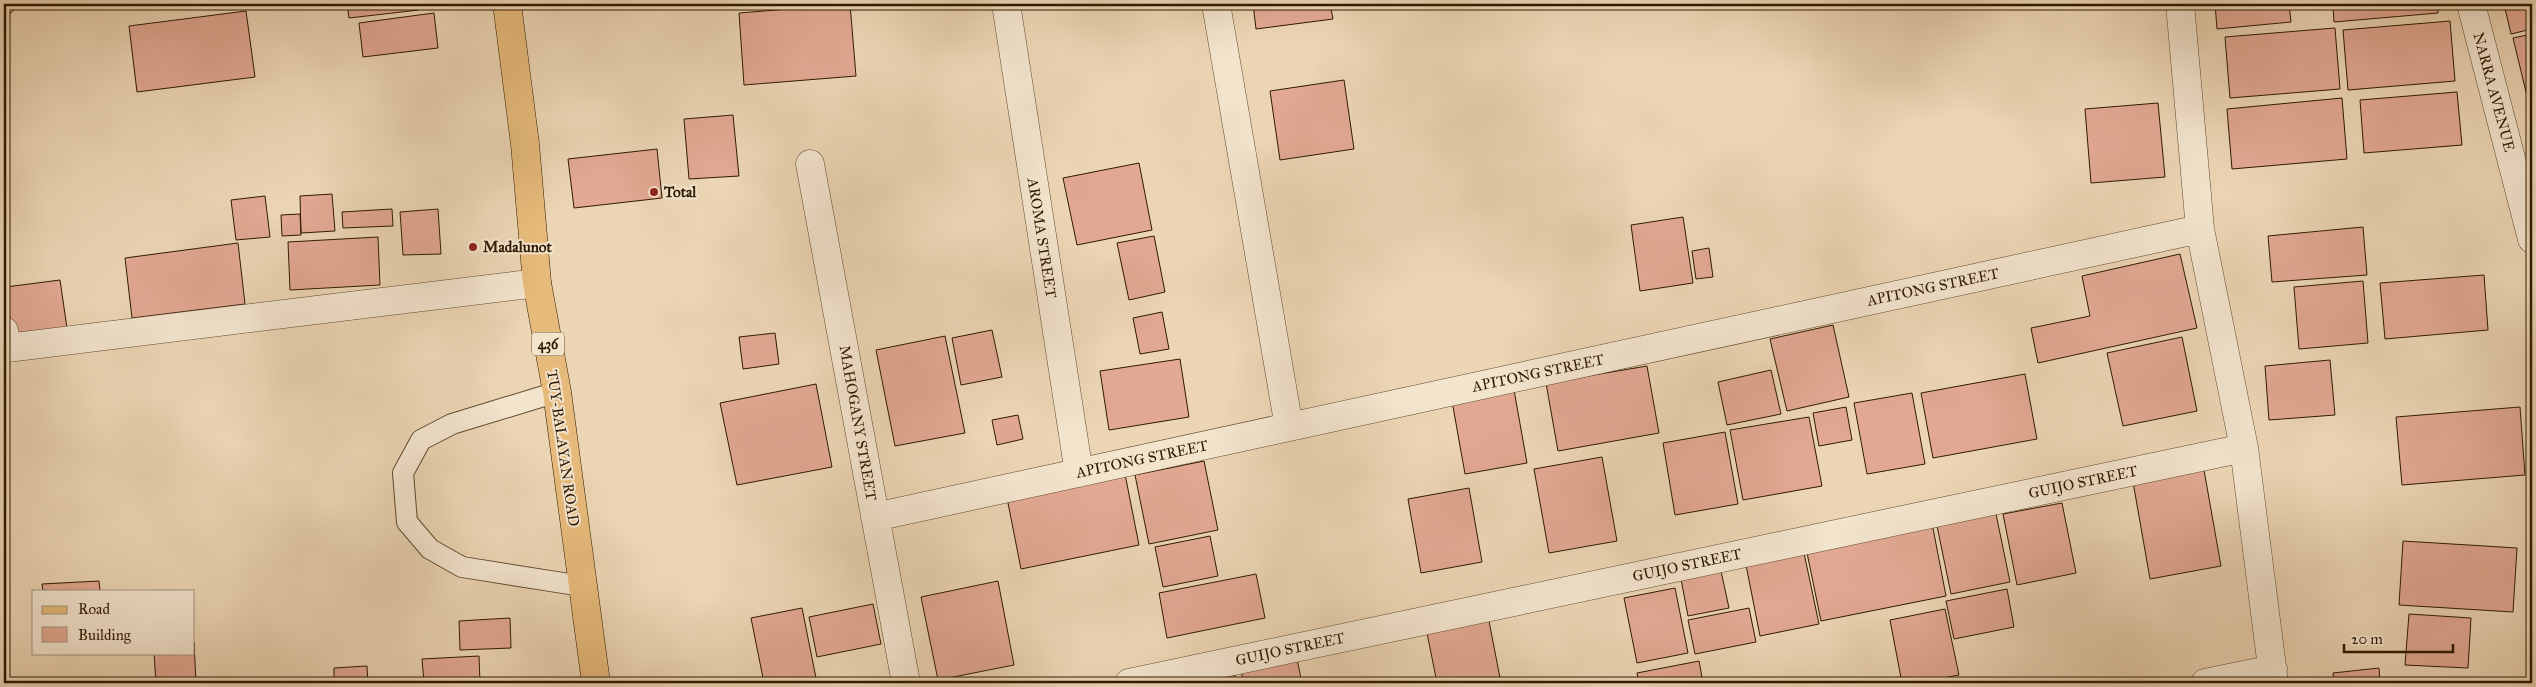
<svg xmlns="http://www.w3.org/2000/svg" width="2536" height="687" font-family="'IM FELL Great Primer',serif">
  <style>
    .building { fill: #e2a892; stroke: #2e1a00 }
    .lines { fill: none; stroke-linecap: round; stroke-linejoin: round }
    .service-casing { stroke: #5e492d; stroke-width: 22 }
    .minor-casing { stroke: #5e492d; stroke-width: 29 }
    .primary-casing { stroke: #2e1a00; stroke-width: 29 }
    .service { stroke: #f3e4ce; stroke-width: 20 }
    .minor { stroke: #f3e4ce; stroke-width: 28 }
    .primary { stroke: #e6ba7a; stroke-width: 28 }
    .poi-dot { fill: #8f2418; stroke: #f3e4ce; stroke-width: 2 }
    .labels { text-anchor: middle; stroke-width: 4; stroke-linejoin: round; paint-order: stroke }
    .shield { fill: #f3e4ce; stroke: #69573e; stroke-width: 1 }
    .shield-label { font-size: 14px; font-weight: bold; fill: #2e1a00 }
    .street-label { font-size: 15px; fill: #2e1a00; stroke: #f3e4ce }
    .poi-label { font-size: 15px; font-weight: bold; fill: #2e1a00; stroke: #f3e4ce; text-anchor: start }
  </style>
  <rect width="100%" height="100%" fill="#ecd5b4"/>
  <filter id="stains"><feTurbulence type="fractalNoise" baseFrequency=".004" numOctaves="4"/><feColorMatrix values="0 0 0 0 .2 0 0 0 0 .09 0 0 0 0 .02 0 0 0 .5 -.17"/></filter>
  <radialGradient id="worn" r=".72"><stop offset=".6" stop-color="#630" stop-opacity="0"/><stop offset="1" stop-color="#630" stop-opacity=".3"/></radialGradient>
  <path class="building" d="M347,4H418L419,10L349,18Z
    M850,4L856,76L744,85L739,13Z
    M1253,4H1330L1333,19L1256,29Z
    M2215,4H2289L2291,22L2217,29Z
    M2333,4H2438V13L2334,22Z
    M2504,4H2532V29L2511,34Z
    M246,11L255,77L137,92L129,26Z
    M434,13L438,48L363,57L359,23Z
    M2450,21L2455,81L2348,90L2343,30Z
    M2335,28L2340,89L2230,98L2225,37Z
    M2532,34V95L2527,96L2513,38Z
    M1344,80L1354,149L1280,160L1270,91Z
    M2457,92L2462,145L2364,153L2360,100Z
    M2342,98L2347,159L2232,169L2227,109Z
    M2158,103L2165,177L2091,183L2085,109Z
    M733,115L739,176L689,179L684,119Z
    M657,149L662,198L574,208L568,159Z
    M1139,163L1152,230L1077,245L1063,178Z
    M332,194L335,231L301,233L300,196Z
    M265,196L270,237L236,240L231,200Z
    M392,209L393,226L343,228L342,212Z
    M438,209L441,254L403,255L400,212Z
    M300,214L301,235L282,236L281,215Z
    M1683,217L1693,283L1640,291L1631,225Z
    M2363,227L2367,275L2272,282L2268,236Z
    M1154,236L1165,292L1129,300L1117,243Z
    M378,237L380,285L290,290L288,242Z
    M238,243L245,304L132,318L125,258Z
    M1709,248L1713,277L1696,279L1692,251Z
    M2180,254L2197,328L2038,363L2031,328L2090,316L2082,276Z
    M2484,275L2488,330L2385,339L2380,283Z
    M60,280L67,328L12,335L6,287Z
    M2363,281L2368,343L2299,349L2294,287Z
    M1162,312L1169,349L1140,354L1133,318Z
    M1833,325L1849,397L1787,411L1770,339Z
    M992,330L1002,377L961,385L952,338Z
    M775,333L779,364L743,369L739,337Z
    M945,336L965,433L895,446L876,350Z
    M2182,337L2197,411L2123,426L2107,353Z
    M1180,359L1189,417L1109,430L1100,371Z
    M2330,360L2335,415L2269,420L2265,366Z
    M1647,366L1659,433L1558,451L1546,383Z
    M1771,370L1781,414L1727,425L1718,382Z
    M2025,374L2037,439L1933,458L1921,393Z
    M816,384L832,467L737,485L720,403Z
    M1514,390L1527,463L1465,474L1452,401Z
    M1912,393L1925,464L1867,474L1854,403Z
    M1846,407L1852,440L1819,446L1813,413Z
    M2520,407L2525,475L2402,485L2396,417Z
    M1018,415L1023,439L997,445L992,420Z
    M1809,417L1822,486L1743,500L1730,430Z
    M1725,432L1738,504L1675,515L1663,443Z
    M1602,457L1617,541L1549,553L1534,469Z
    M1204,461L1218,530L1149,544L1135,475Z
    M2204,470L2221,566L2150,579L2133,482Z
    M1125,474L1139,545L1021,569L1007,498Z
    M1469,488L1482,562L1421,573L1408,499Z
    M2062,503L2076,573L2017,585L2003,514Z
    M1995,509L2010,582L1951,594L1936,521Z
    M1932,523L1946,596L1821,621L1806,548Z
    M1210,536L1218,576L1163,587L1155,547Z
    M2403,541L2517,548L2513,612L2399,605Z
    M1804,553L1819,624L1760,636L1746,565Z
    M1721,571L1729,608L1688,616L1681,579Z
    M1256,574L1265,618L1167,638L1159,593Z
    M99,581L100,591H43L42,584Z
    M998,581L1014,665L938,680L921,597Z
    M1675,588L1688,653L1637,663L1624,598Z
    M2007,589L2014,627L1954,639L1946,601Z
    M873,604L881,644L817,657L809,617Z
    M802,608L816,678L791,683H764L751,618Z
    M1749,608L1756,642L1695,654L1688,620Z
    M1945,609L1959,675L1917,683H1902L1890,620Z
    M2409,614L2471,618L2468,668L2405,665Z
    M1488,616L1501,683H1437L1426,628Z
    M510,618L511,648L460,650L459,621Z
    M194,642L196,683H156L154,653H194Z
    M479,656L480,683H424L422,659Z
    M1297,659L1302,683H1244L1241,671Z
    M1699,661L1703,683H1639L1637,673Z
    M367,666L368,683H334V668Z
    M2379,668L2380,683H2334L2333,673Z
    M1235,675L1236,683H1191Z
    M1901,677L1902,683H1887L1886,680Z"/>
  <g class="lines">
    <defs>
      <path id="service" d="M4,4H5
        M557,392L452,424L421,440L403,473L407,522L430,549L462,567L582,586"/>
      <path id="minor" d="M1006,4L1079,473
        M1216,4L1289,427
        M2180,4L2200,229L2244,448L2274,683
        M2471,4L2532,239
        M810,164L906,683
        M4,331L7,348L537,283
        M875,517L2200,229
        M1129,683L2244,448
        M2205,683L2273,669"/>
      <path id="primary" d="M507,4L525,144L537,283L557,392L596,683"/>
    </defs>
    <use href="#service" class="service-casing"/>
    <use href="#minor" class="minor-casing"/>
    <use href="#primary" class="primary-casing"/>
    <use href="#service" class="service"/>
    <use href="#minor" class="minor"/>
    <use href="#primary" class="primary"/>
  </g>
  <g class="poi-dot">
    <circle cx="654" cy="192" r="5"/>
    <circle cx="473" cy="247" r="5"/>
  </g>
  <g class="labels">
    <rect class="shield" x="532" y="332.5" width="32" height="23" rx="4"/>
    <g class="shield-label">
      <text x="548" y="349">436</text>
    </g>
    <g class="street-label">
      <text transform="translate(2494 92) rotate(75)" y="5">NARRA AVENUE</text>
      <text transform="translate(1042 238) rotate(81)" y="5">AROMA STREET</text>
      <text transform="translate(1933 287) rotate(-12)" y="5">APITONG STREET</text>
      <text transform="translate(1538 373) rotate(-12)" y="5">APITONG STREET</text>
      <text transform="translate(858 423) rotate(80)" y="5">MAHOGANY STREET</text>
      <text transform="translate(563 448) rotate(82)" y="5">TUY-BALAYAN ROAD</text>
      <text transform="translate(1142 459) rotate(-12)" y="5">APITONG STREET</text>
      <text transform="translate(2083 482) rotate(-12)" y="5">GUIJO STREET</text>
      <text transform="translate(1687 565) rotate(-12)" y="5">GUIJO STREET</text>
      <text transform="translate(1290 649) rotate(-12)" y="5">GUIJO STREET</text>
    </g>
    <g class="poi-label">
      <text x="664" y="197">Total</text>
      <text x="483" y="252">Madalunot</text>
    </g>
  </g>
  <rect width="2536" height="687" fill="none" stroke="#ecd5b4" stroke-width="20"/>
  <rect x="5" y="5" width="2526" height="677" fill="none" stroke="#2e1a00" stroke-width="2.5"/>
  <rect x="10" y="10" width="2516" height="667" fill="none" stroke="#2e1a00"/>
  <rect x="32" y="590" width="162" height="65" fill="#f3e4ce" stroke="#a4937c"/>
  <rect x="42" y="606" width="25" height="8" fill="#e6ba7a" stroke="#a4937c"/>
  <text x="78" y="614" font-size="15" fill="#2e1a00">Road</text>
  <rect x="42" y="627" width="25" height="15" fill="#e2a892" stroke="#a4937c"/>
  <text x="78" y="640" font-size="15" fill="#2e1a00">Building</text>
  <path d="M2344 644v8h109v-8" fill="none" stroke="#2e1a00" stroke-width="2.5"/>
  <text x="2351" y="644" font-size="15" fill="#2e1a00" stroke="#f3e4ce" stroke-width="4" paint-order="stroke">20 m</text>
  <rect width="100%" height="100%" filter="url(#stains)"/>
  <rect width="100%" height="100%" fill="url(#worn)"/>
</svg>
